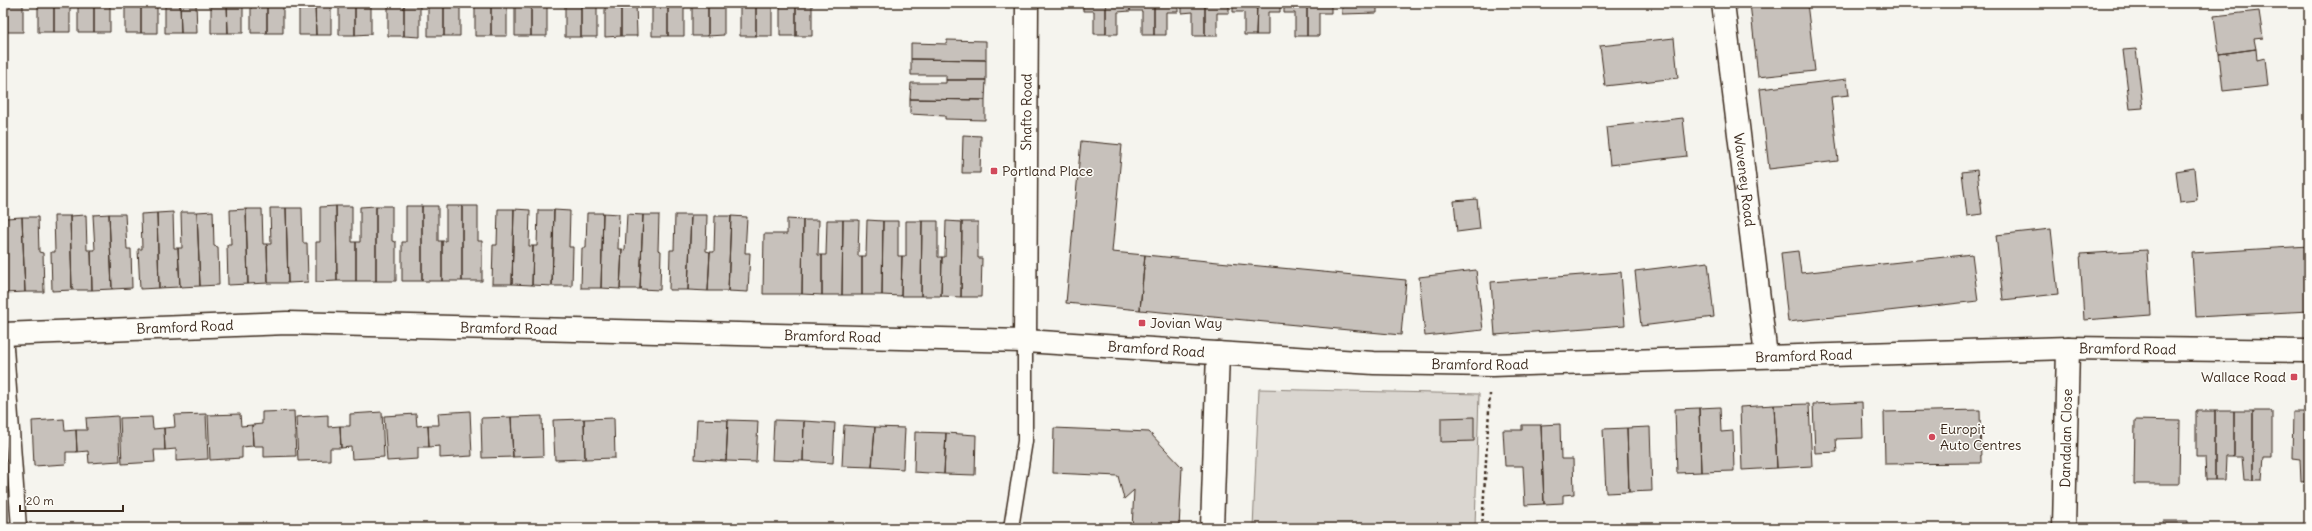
<svg xmlns="http://www.w3.org/2000/svg" width="2312" height="531" font-family="Delius,sans-serif">
  <style>
    .green { fill: #dad6d0; stroke: #8a8077 }
    .building { fill: #c7c1bb; stroke: #3b2a1e }
    .lines { fill: none; stroke-linecap: round; stroke-linejoin: round }
    .service-casing { stroke: #3b2a1e; stroke-width: 17 }
    .minor-casing { stroke: #3b2a1e; stroke-width: 25 }
    .secondary-casing { stroke: #3b2a1e; stroke-width: 25 }
    .path { stroke: #3b2a1e; stroke-width: 2.5; stroke-dasharray: 3 3; stroke-linecap: butt }
    .service { stroke: #fdfcf7; stroke-width: 14 }
    .minor { stroke: #fdfcf7; stroke-width: 22 }
    .secondary { stroke: #fdfcf7; stroke-width: 22 }
    .poi-dot { fill: #d1495b; stroke: #fdfcf7; stroke-width: 1.5 }
    .labels { text-anchor: middle; stroke-width: 3; stroke-linejoin: round; paint-order: stroke }
    .street-label { font-size: 14px; fill: #3b2a1e; stroke: #fdfcf7 }
    .poi-label { font-size: 14px; fill: #3b2a1e; stroke: #fdfcf7; text-anchor: start }
  </style>
  <rect width="100%" height="100%" fill="#f5f4ee"/>
  <filter id="ink" filterUnits="userSpaceOnUse"><feTurbulence type="fractalNoise" baseFrequency=".025" numOctaves="2"/><feDisplacementMap in="SourceGraphic" scale="8" xChannelSelector="R" yChannelSelector="G"/><feConvolveMatrix kernelMatrix="1 2 1 2 8 2 1 2 1" color-interpolation-filters="sRGB"/></filter>
  <g filter="url(#ink)">
    <path class="green" d="M1259,389L1479,394L1475,528H1253Z"/>
    <path class="building" d="M3,3H7V32H3Z
      M7,3H23V32H7Z
      M38,3H54V32H38Z
      M54,3H70V32H54Z
      M78,3H94V32H78Z
      M94,3H110V32H94Z
      M125,3H141V33H125Z
      M141,3H157V33H141Z
      M165,3H180L181,33H165Z
      M180,3H196L197,33H181Z
      M211,3H227L228,33H211Z
      M227,3H243V33H228Z
      M251,3H267V33H251Z
      M267,3H283V33H267Z
      M299,3H315L316,35H299Z
      M315,3H331V35H316Z
      M339,3H355V35H339Z
      M355,3H371V34L355,35Z
      M388,3H404V36H388Z
      M404,3H420V37L404,36Z
      M428,3H444V36H428Z
      M444,3H460V36H444Z
      M475,3H491V36H475Z
      M491,3H507V36H491Z
      M515,3H531V36H515Z
      M531,3H547V36H531Z
      M565,3H581V37H565Z
      M581,3H597V37H581Z
      M605,3H621V36L605,37Z
      M621,3H636L637,36H621Z
      M652,3H668V36H652Z
      M668,3H684V36H668Z
      M692,3H708V36H692Z
      M708,3H724V35L708,36Z
      M740,3H756V36H740Z
      M756,3H772V36H756Z
      M780,3H796V36H780Z
      M796,3H812V36H796Z
      M1083,3H1106V34H1094V11H1083Z
      M1106,3H1130V11L1118,12V34H1106Z
      M1130,3H1154V35H1142V11H1130Z
      M1154,3H1178V12H1166V35H1154Z
      M1182,3H1205V36H1193V12L1182,13Z
      M1205,3H1229V13H1217V36H1205Z
      M1233,3H1257L1256,35H1244V12H1233Z
      M1257,3H1280V12H1268V35H1256Z
      M1284,3H1307V36H1295V13H1284Z
      M1307,3H1331V13H1319V36H1307Z
      M1342,3H1377V13L1342,14Z
      M1750,3H1807L1815,71L1758,77Z
      M2259,11L2263,38L2254,39L2256,49L2219,54L2214,16Z
      M1674,38L1678,78L1605,86L1600,46Z
      M947,40L986,41V60L911,59V43L947,44Z
      M2136,49L2143,108L2130,109L2123,50Z
      M2256,49L2257,60L2265,58L2268,86L2223,91L2219,54Z
      M911,59L986,60V80H946V75H911Z
      M1847,79L1849,95L1831,97L1838,161L1769,169L1760,89Z
      M946,80H986L985,100L910,99L911,83H946Z
      M910,99L985,100V120L945,119V116L910,114Z
      M1683,118L1687,156L1610,165L1606,127Z
      M963,135L981,136L980,173H962Z
      M1081,141L1122,145L1112,252L1145,255L1140,310L1066,303Z
      M2194,168L2197,200L2180,202L2176,171Z
      M1977,170L1982,214L1967,216L1962,172Z
      M1477,199L1480,229L1457,232L1454,201Z
      M336,206L337,281L316,282V242H320V207Z
      M336,206H352V242H356V281H337Z
      M376,206V281H356V242H360V207Z
      M376,206H392V241L396,242V281H376Z
      M406,206H422V281H402V242H406Z
      M422,206H438V241H442V281H422Z
      M446,206H462V281H442V241H446Z
      M462,206H478V241H482V281H462Z
      M270,208H286L288,283H268L267,244H271Z
      M286,208H302L303,243H307L308,282L288,283Z
      M246,209L248,284L228,285L227,245H231L230,210Z
      M246,209H262L263,244H267L268,283L248,284Z
      M498,209H514L512,284H492L493,245H497Z
      M514,209L530,210L529,246H533L532,285L512,284Z
      M538,210H554L552,286L532,285L533,246H537Z
      M554,210L570,211L569,247H573L572,286H552Z
      M213,211L214,246L218,247L219,285L200,286L197,212Z
      M173,212L174,248H178L180,287L159,288L157,213Z
      M181,212H197L200,286L180,287L178,248H182Z
      M157,213L159,288L140,289L138,249H142L141,214Z
      M587,213H603L601,288H581L582,248H586Z
      M603,213L619,214L618,249H622L620,289L601,288Z
      M109,214L112,289L92,290L91,250H95L93,215Z
      M109,214H125L127,249H131L132,288L112,289Z
      M627,214L643,215L640,289H620L622,249L625,250Z
      M86,215L87,250H91L92,290H72L70,216Z
      M643,215H659L658,250L661,251L660,290L640,289Z
      M675,215H691L688,290H669L670,250H674Z
      M691,215H707L706,251L710,252L708,291L688,290Z
      M54,216H70L72,290L52,291L51,252H55Z
      M715,216H731L728,291H708L710,252H714Z
      M731,216L747,217L745,253H750L748,292L728,291Z
      M22,217L25,292L5,293L3,254H7L6,218Z
      M22,217H38L39,252L43,253L44,292H25Z
      M787,219L803,220L802,294H763L764,234H787Z
      M803,220H819L818,255H822V295L802,294Z
      M827,220H843L842,295H822V255H826Z
      M843,220H859L858,256H862V295H842Z
      M867,220L883,221L882,295H862V256H866Z
      M883,221H898V256H902L901,296L882,295Z
      M906,221H922L921,296H901L902,256H906Z
      M922,221H938V257H942L941,296H921Z
      M946,221L962,222L961,297L941,296L942,257H945Z
      M962,222H978V258H982L981,297H961Z
      M2051,229L2058,294L2003,300L1996,235Z
      M2309,246V311L2196,317L2192,253Z
      M2147,250L2151,315L2084,320L2080,254Z
      M1798,251L1801,273L1972,254L1978,301L1788,322L1781,253Z
      M3,254L5,293H3Z
      M1145,255L1406,280L1401,335L1140,310Z
      M1708,262L1714,317L1641,326L1635,271Z
      M1476,270L1483,330L1425,336L1419,277Z
      M1621,272L1625,325L1495,335L1491,282Z
      M1862,402L1863,438L1836,439L1837,452L1815,453L1813,404Z
      M1809,404L1812,466L1777,468L1774,405Z
      M1774,405L1777,468L1742,470L1740,407Z
      M1720,407L1721,432L1733,431L1734,471L1701,472L1699,408Z
      M1699,408L1701,472L1677,473L1675,409Z
      M1980,410L1981,463L1885,464L1884,412Z
      M294,411L296,456L264,457V446H253L252,425L262,424V412Z
      M470,411L472,456L440,458V446L429,447L428,425H439L438,413Z
      M2196,411H2215V480H2206L2205,457H2196Z
      M2215,411H2234V457H2226L2225,480H2215Z
      M2234,411H2253V480H2244L2242,457H2234Z
      M2253,411H2272V457H2264L2262,480H2253Z
      M382,412L384,457L352,459L351,447L341,448L340,426H350V414Z
      M2293,412H2309V481L2301,482L2300,459L2292,458Z
      M206,414L208,459L176,461V449L165,450L164,428L175,427L174,415Z
      M240,414L241,426L252,425L253,446L242,447V458L210,460L208,415Z
      M416,414L417,426L428,425L429,447H418V459L387,461L384,416Z
      M328,415V427L340,426L341,448H330V460L298,461L296,417Z
      M118,416L120,461L89,463L88,451L77,452L76,430H87L86,418Z
      M542,416L543,456L513,457L511,417Z
      M152,417L153,429L164,428L165,450H154L155,462L122,464L120,418Z
      M511,417L513,457L482,458L481,418Z
      M1474,417V441L1441,442V418Z
      M614,418L615,458L585,459L584,419Z
      M64,419L65,431L76,430L77,452H66V464L34,466L32,421Z
      M584,419L585,459L555,460L553,420Z
      M697,419L728,420L726,461L695,459Z
      M728,420L758,421L756,462L726,461Z
      M774,420L804,421L803,461L772,460Z
      M2135,420L2180,421L2179,484H2134Z
      M804,421L835,423L833,463L803,461Z
      M1560,424L1561,459H1573L1574,494L1563,495V503L1544,504L1541,425Z
      M844,425L875,427L872,467L842,466Z
      M1522,425H1541L1544,504L1525,505L1523,466H1505L1503,430H1522Z
      M875,427L905,428L903,469L872,467Z
      M1650,427L1652,491L1629,492L1627,428Z
      M1054,428L1149,432L1182,467L1179,528H1132L1134,490L1124,499L1118,476L1053,473Z
      M1627,428L1629,492L1606,493L1603,429Z
      M915,432L946,433L944,474L914,472Z
      M946,433L976,435L975,475L944,474Z
      M2163,521H2188V528H2163Z"/>
    <g class="lines">
      <defs>
        <path id="service" d="M5,334L19,528
          M1011,528L1025,441V341"/>
        <g id="minor">
          <path id="s1" d="M1723,3L1766,356"/>
          <path id="s2" d="M1025,341L1027,3"/>
          <path d="M1212,528L1218,353"/>
          <path id="s3" d="M2064,528L2068,348"/>
        </g>
        <g id="secondary">
          <path id="s4" d="M3,334L287,323L1025,341L1374,363L1492,365L2068,348L2309,351"/>
        </g>
      </defs>
      <use href="#service" class="service-casing"/>
      <use href="#minor" class="minor-casing"/>
      <use href="#secondary" class="secondary-casing"/>
      <path class="path" d="M1482,528L1490,394"/>
      <use href="#service" class="service"/>
      <use href="#minor" class="minor"/>
      <use href="#secondary" class="secondary"/>
    </g>
  </g>
  <g class="poi-dot">
    <rect x="990" y="167" width="8" height="8" rx="2"/>
    <rect x="1138" y="319" width="8" height="8" rx="2"/>
    <rect x="2290" y="373" width="8" height="8" rx="2"/>
    <circle cx="1932" cy="437" r="4"/>
  </g>
  <g class="labels">
    <g class="street-label">
      <text dy="5" stroke="none"><textPath href="#s2" startOffset="229">Shafto Road</textPath></text>
      <text dy="5" stroke="none"><textPath href="#s1" startOffset="178">Waveney Road</textPath></text>
      <text dy="5" stroke="none"><textPath href="#s4" startOffset="182">Bramford Road</textPath></text>
      <text dy="5" stroke="none"><textPath href="#s4" startOffset="506">Bramford Road</textPath></text>
      <text dy="5" stroke="none"><textPath href="#s4" startOffset="830">Bramford Road</textPath></text>
      <text dy="5" stroke="none"><textPath href="#s4" startOffset="2126">Bramford Road</textPath></text>
      <text dy="5" stroke="none"><textPath href="#s4" startOffset="1154">Bramford Road</textPath></text>
      <text dy="5" stroke="none"><textPath href="#s4" startOffset="1802">Bramford Road</textPath></text>
      <text dy="5" stroke="none"><textPath href="#s4" startOffset="1478">Bramford Road</textPath></text>
      <text dy="5" stroke="none"><textPath href="#s3" startOffset="90">Dandalan Close</textPath></text>
    </g>
    <g class="poi-label">
      <text x="1002" y="176">Portland Place</text>
      <text x="1150" y="328">Jovian Way</text>
      <text x="2286" y="382" text-anchor="end">Wallace Road</text>
      <text x="1940" y="434">Europit<tspan x="1940" dy="16">Auto Centres</tspan></text>
    </g>
  </g>
  <rect width="2312" height="531" fill="none" stroke="#fdfcf7" stroke-width="16"/>
  <rect x="8" y="8" width="2296" height="515" fill="none" stroke="#3b2a1e" stroke-width="1.5" filter="url(#ink)"/>
  <path d="M20 505v6h103v-6" fill="none" stroke="#3b2a1e" stroke-width="2"/>
  <text x="26" y="505" font-size="12" fill="#3b2a1e" stroke="#fdfcf7" stroke-width="3" paint-order="stroke">20 m</text>
</svg>
